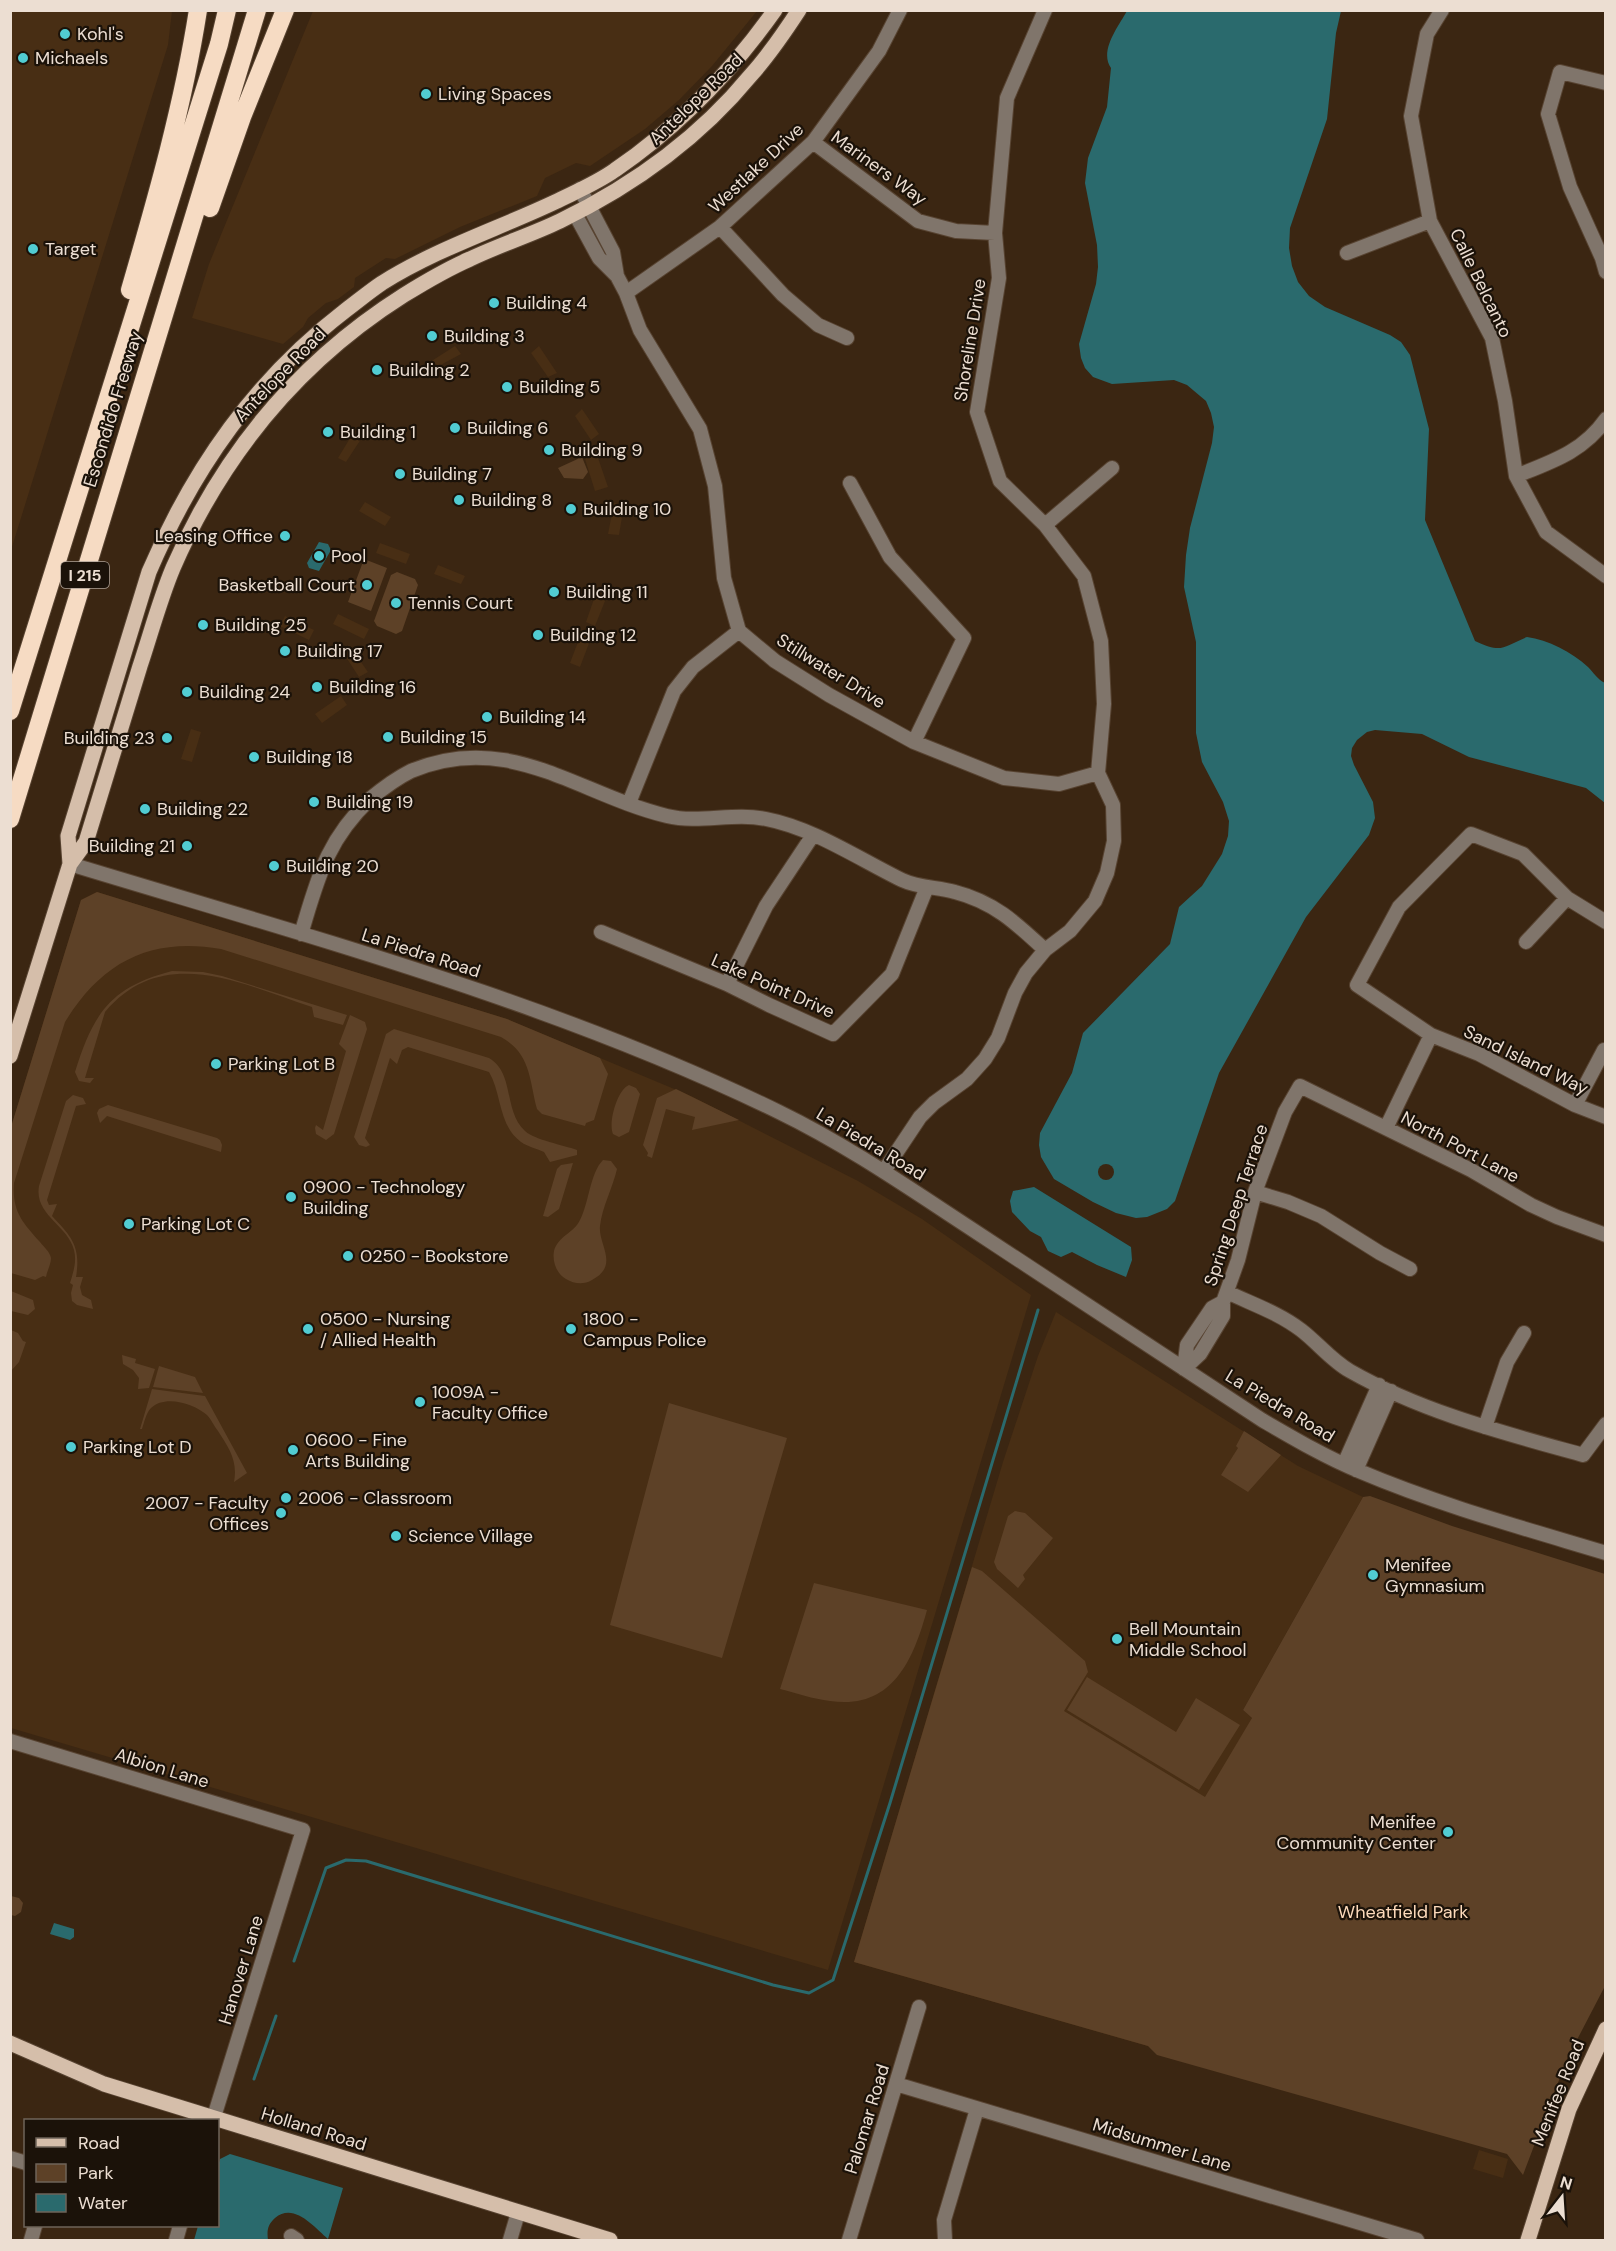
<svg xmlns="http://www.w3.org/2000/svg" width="1616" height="2251" font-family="'DM Sans',sans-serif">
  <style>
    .built { fill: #482e14 }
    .green { fill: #5d4127 }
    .water { fill: #2a6a6d }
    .pier { fill: #3b2612 }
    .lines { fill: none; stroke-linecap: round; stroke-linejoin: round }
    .stream { stroke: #2a6a6d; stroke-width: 3 }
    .minor-casing { stroke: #574331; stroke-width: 16 }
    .major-casing { stroke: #574331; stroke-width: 17 }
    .highway-casing { stroke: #574331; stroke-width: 20 }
    .minor { stroke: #80756b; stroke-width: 14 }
    .major { stroke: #d5beaa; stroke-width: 15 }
    .highway { stroke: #f6dbc3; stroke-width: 18 }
    .poi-dot { fill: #51ccd2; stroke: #1b1209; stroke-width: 2 }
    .labels { text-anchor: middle; stroke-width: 4.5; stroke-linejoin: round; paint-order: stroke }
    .shield { fill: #1b1209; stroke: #ada196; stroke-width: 1.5 }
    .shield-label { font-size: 16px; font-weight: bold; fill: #ecded2 }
    .poi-label { font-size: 18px; fill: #ecded2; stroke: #1b1209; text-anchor: start }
    .street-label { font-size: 18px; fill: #ecded2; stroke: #1b1209 }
    .park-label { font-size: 18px; fill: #fddabb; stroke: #1b1209 }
  </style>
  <rect width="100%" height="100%" fill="#3b2612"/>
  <path class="built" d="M11,10L172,11L168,45L11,550Z
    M313,11V10L757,11L712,66L679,100L645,129L590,166L576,163L545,178L537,196L460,227L395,259L386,258L355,278L354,287L338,299L326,303L308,318L303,327L283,344L192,318L209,264Z
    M455,346L461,354L435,368L430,362Z
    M539,346L557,373L548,377L531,353Z
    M582,409L599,434L591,440L575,416Z
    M355,430L363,436L346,462L338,458Z
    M597,455L608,487L595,491L585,459Z
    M365,502L391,517L385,526L359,511Z
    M614,503L624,505L619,535L608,534Z
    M380,543L410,554L406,564L376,553Z
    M438,565L465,576L461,584L434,574Z
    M596,593L607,596L595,626L586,622Z
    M338,614L369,629L364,639L333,624Z
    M285,616L314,630L309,640L280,626Z
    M581,634L591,638L580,667L570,663Z
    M349,645L368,672L359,677L342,651Z
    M341,696L347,705L322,723L315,714Z
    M191,729L201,732L192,762L181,759Z
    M97,892L507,1019L691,1096L858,1181L922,1219L1031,1295L828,1970L11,1728V1127L81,900Z
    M1056,1312L1298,1466L1363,1497L1243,1710L1252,1718L1148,2046L854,1962L1003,1462L1038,1356Z
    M1479,2150L1508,2159L1503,2178L1473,2169Z"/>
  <path class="green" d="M582,457L588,472L583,479L564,478L558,468Z
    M364,559L387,568L371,611L348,602Z
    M397,572L415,579L418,585L402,631L396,634L377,626L374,621L391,575Z
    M97,892L507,1019L600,1058L608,1074L594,1120L586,1123L585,1126L542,1114L537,1109C529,1079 531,1054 501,1037L221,949C150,937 102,962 65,1022L14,1183C12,1211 22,1222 40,1242C44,1247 50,1252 51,1258C51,1264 47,1271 46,1277L43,1276L35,1280L11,1273V1127L81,900Z
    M172,971L203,972L222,976L347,1015L343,1025L314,1017L312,1007C242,984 163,943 105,1012L85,1078H94L90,1083L79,1081L75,1072C93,1014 110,987 172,971Z
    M350,1015L365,1022L367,1029L334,1134L326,1140L316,1134L315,1128L316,1125L323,1130L346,1051L339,1044Z
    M394,1029L489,1058C515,1073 503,1111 525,1131C535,1140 563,1145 577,1150V1155L550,1162L544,1152C536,1148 528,1147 521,1142C498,1125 502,1094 489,1072L408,1047L402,1050L397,1064L390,1058L365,1138L370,1145L366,1147L359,1145L354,1137L386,1034Z
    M629,1085L636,1088L640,1094L629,1132L619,1137L613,1134C608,1123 617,1090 629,1085Z
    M676,1089L739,1120L692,1130L695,1117L666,1109L652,1158L647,1156L648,1153L643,1145L657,1098Z
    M73,1095L83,1098L86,1104L76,1106L47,1200L49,1205L57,1204L52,1216C72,1237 81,1247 76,1277H83L80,1287L82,1295L91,1300L93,1309L77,1305L72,1301L71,1293L73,1285L70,1283C73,1273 77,1262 74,1250C68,1225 34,1215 39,1186L66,1101Z
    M108,1105L217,1138L220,1140L222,1145L221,1152L107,1116L100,1123L97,1113L99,1109Z
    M603,1160L611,1161L617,1169C613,1187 602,1207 600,1226C598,1245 620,1265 592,1280C584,1285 574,1284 566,1279C557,1274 552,1262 554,1251C558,1236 574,1233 580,1220C589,1203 590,1173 603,1160Z
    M573,1163L559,1209L548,1217L543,1216L557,1169L561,1165Z
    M11,1291L33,1300L35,1309L28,1315L11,1311Z
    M11,1330L18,1333L23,1341L26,1342L19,1362L11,1371Z
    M122,1355L136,1359L135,1363L155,1369L149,1388L138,1389L139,1378L133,1370L123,1364Z
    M159,1366L195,1377L203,1393L153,1387Z
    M152,1389L205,1396L247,1473L234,1482C238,1461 229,1448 218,1431C214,1426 211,1419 207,1415C195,1404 165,1394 151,1408C146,1413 144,1423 142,1429H140Z
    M669,1403L787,1438L722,1658L610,1625Z
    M1244,1431L1281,1455L1248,1492L1221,1475L1238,1448L1236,1446Z
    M1370,1496L1452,1526L1605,1574V1986L1567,2059L1523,2175L1507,2154L1157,2055L1148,2046L854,1962L972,1567L982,1571L1085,1661L1088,1672L1064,1711L1205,1797L1252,1718L1243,1710L1363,1497Z
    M1015,1511L1025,1513L1053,1538L1023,1575L1025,1579L1018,1588L997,1569L994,1562L1008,1516Z
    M814,1583L927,1610C913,1661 892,1710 830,1701C813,1699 796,1693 780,1689Z
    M1087,1677L1176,1732L1196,1698L1240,1725L1199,1790L1067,1710Z
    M11,1896L19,1898L23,1903L21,1912L15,1916L11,1915Z"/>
  <path class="water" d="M1127,11H1341L1336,33L1327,119L1290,228L1289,248L1292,266L1298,282L1309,296L1325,307L1390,335L1401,342L1410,355L1429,429L1425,520L1475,641C1503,654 1502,647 1527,637C1548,640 1572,652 1588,667C1594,673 1597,679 1605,683V803L1586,788L1469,757L1422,734L1375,730L1367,732L1357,740L1352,748L1351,756L1354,765L1373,802L1375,818L1369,835L1306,917L1219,1073L1175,1201L1167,1209L1147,1217L1136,1218L1116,1213L1093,1202L1054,1179L1041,1157L1039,1145L1040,1133L1072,1073L1083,1033L1170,944L1179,907L1202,886L1222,854L1228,836L1229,821L1223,802L1202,762L1196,733V642L1184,587L1186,555L1190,528L1212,443L1214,427L1211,413L1206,401L1187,385L1174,380L1112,384L1093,377L1085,368L1081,358L1079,344L1096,284L1098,267L1097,245L1085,183L1088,158L1107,107L1111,68C1099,51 1118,27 1127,11Z
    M319,542L328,544L331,550L319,571L309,568L307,563Z
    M1034,1187L1131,1247L1132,1260L1126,1277L1097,1265L1072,1252L1061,1257L1048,1251L1041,1237L1030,1231L1012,1212L1010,1201L1013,1191Z
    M54,1923L74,1929V1937L70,1940L50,1934Z
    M230,2154L343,2188L328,2239C314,2227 294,2202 275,2218C267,2225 267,2232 268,2240H194L198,2226H218V2166L220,2159Z"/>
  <path class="pier" d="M1098 1172a8 8 0 1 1 16 0a8 8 0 1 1-16 0Z"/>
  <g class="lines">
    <path class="stream" d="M294,1961L326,1868L346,1860L366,1861L773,1985L809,1993L833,1980L890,1803L1038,1310
      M254,2079L276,2016"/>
    <defs>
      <path id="minor" d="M1442,10L1427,34L1411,116L1430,221L1492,338L1505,401L1516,476L1546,532L1606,576
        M1606,83L1560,72L1548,114L1570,187L1602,258L1606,272
        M813,142L918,221L956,231L995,233
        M580,189L613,252L617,276
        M575,214L599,258L617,276L626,293L640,330L700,429L715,486L724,578L739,631L775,661L829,695L914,742L1004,778L1059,784L1098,773
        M720,227L783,295L818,325L847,338
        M1347,253L1430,221
        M626,293L720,227L813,142L879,51L900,10
        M1516,476C1551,462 1583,452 1606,419
        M850,483L890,557L964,638L914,742
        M1045,525L1112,468
        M629,803L674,691L693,667L739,631
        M70,864C310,937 553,1002 779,1112C845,1144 906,1186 967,1226C1066,1291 1164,1356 1262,1420C1293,1438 1325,1457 1359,1471C1439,1505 1523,1528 1606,1553
        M1606,922L1567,898L1523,854L1471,834L1399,907L1357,985L1431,1035L1479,1054L1575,1105L1606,1117
        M601,932L727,984L769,1005L833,1034L892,974L927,887
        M301,934C318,878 326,841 370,799C382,789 397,778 411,771C509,730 577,794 667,816C700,824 733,812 766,819C813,828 859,859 902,880C919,888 938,887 955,892C994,902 1016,923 1045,950
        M1526,942L1567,898
        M727,984L766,906L813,835
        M1575,1105L1604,1050
        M1386,1128L1431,1035
        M884,1171L920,1117L934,1103L967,1079L985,1059L998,1038L1015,993L1026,973L1045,950L1070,931L1095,901L1107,873L1114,841L1113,805L1098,773L1104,704L1101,641L1084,576L1045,525L1000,481L977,412L999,278L995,233L1007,98L1045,10
        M1255,1192L1288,1202L1321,1216L1380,1253L1410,1269
        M1227,1292C1252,1304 1279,1313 1301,1330C1318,1343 1332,1361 1350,1371C1422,1412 1504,1433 1583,1455L1606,1424
        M1184,1369L1200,1354L1223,1316V1302L1238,1260L1255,1192L1285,1112L1300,1086L1471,1170L1531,1205L1557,1217L1606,1235
        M1184,1369L1187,1345L1212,1308L1223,1302
        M1485,1427L1507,1362L1524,1333
        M1344,1464L1379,1385
        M1356,1470L1391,1391
        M10,1741L303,1830L213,2120
        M896,2084L1417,2240
        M10,2158L26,2163
        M291,2236L297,2240
        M31,2240L35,2226
        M176,2240L180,2226
        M510,2240L518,2213
        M849,2240L919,2007
        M945,2240L944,2220L977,2109"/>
      <path id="major" d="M70,864L68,836L149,572C194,467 255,380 346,310C358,301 370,291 382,283C436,249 498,229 555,202C575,192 597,183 615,170C678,127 731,72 775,10
        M10,1056L70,864L86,842C104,784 122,725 140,666C151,633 160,599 173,568C223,453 298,362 404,295C425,282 447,269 470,259C499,245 531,235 560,221C632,186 700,137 751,75C769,55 784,33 799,10
        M10,2043L104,2084L610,2240
        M1528,2240L1569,2109L1606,2029"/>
      <path id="highway" d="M210,208L242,117L285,10
        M130,290C157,197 183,106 198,10
        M10,711L219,44L227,10
        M10,819L257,10"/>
    </defs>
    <use href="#minor" class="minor-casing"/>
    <use href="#major" class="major-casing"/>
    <use href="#highway" class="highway-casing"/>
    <use href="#minor" class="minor"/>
    <use href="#major" class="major"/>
    <use href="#highway" class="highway"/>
  </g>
  <g class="poi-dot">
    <circle cx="65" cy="34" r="6"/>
    <circle cx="23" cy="58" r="6"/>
    <circle cx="426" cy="94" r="6"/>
    <circle cx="33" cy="249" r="6"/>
    <circle cx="494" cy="303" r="6"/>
    <circle cx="432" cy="336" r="6"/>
    <circle cx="377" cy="370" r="6"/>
    <circle cx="507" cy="387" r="6"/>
    <circle cx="455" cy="428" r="6"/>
    <circle cx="328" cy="432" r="6"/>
    <circle cx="549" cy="450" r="6"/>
    <circle cx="400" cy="474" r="6"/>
    <circle cx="459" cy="500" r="6"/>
    <circle cx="571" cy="509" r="6"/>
    <circle cx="285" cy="536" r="6"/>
    <circle cx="319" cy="556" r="6"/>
    <circle cx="367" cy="585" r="6"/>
    <circle cx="554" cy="592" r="6"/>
    <circle cx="396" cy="603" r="6"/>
    <circle cx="203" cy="625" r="6"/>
    <circle cx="538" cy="635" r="6"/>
    <circle cx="285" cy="651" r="6"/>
    <circle cx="317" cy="687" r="6"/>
    <circle cx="187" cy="692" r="6"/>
    <circle cx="487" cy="717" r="6"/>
    <circle cx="388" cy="737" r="6"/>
    <circle cx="167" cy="738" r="6"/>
    <circle cx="254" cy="757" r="6"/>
    <circle cx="314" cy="802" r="6"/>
    <circle cx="145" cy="809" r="6"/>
    <circle cx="187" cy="846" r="6"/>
    <circle cx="274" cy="866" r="6"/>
    <circle cx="216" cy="1064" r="6"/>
    <circle cx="291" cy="1197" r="6"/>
    <circle cx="129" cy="1224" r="6"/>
    <circle cx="348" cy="1256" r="6"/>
    <circle cx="308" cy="1329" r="6"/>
    <circle cx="571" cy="1329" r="6"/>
    <circle cx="420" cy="1402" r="6"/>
    <circle cx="71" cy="1447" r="6"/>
    <circle cx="293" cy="1450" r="6"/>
    <circle cx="286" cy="1498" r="6"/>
    <circle cx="281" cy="1513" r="6"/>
    <circle cx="396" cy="1536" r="6"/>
    <circle cx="1373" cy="1575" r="6"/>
    <circle cx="1117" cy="1639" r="6"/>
    <circle cx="1448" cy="1832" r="6"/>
  </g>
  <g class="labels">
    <rect class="shield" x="61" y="562" width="48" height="26" rx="4.5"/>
    <g class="shield-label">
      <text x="85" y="581">I 215</text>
    </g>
    <g class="poi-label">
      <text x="77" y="40">Kohl's</text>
      <text x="35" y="64">Michaels</text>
      <text x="438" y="100">Living Spaces</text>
      <text x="45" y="255">Target</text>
      <text x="506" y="309">Building 4</text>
      <text x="444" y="342">Building 3</text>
      <text x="389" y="376">Building 2</text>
      <text x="519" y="393">Building 5</text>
      <text x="467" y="434">Building 6</text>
      <text x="340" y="438">Building 1</text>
      <text x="561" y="456">Building 9</text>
      <text x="412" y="480">Building 7</text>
      <text x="471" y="506">Building 8</text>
      <text x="583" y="515">Building 10</text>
      <text x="273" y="542" text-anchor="end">Leasing Office</text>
      <text x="331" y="562">Pool</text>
      <text x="355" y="591" text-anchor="end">Basketball Court</text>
      <text x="566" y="598">Building 11</text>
      <text x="408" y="609">Tennis Court</text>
      <text x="215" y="631">Building 25</text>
      <text x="550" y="641">Building 12</text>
      <text x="297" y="657">Building 17</text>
      <text x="329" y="693">Building 16</text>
      <text x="199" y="698">Building 24</text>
      <text x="499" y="723">Building 14</text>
      <text x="400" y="743">Building 15</text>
      <text x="155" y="744" text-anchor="end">Building 23</text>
      <text x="266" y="763">Building 18</text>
      <text x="326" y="808">Building 19</text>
      <text x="157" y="815">Building 22</text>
      <text x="175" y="852" text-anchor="end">Building 21</text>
      <text x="286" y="872">Building 20</text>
      <text x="228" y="1070">Parking Lot B</text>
      <text x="303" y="1193">0900 - Technology<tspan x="303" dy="21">Building</tspan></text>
      <text x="141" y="1230">Parking Lot C</text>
      <text x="360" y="1262">0250 - Bookstore</text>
      <text x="320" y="1325">0500 - Nursing<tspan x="320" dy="21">/ Allied Health</tspan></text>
      <text x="583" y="1325">1800 -<tspan x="583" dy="21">Campus Police</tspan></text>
      <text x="432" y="1398">1009A -<tspan x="432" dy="21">Faculty Office</tspan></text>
      <text x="305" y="1446">0600 - Fine<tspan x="305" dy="21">Arts Building</tspan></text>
      <text x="83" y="1453">Parking Lot D</text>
      <text x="298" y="1504">2006 - Classroom</text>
      <text x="269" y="1509" text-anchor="end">2007 - Faculty<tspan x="269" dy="21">Offices</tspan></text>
      <text x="408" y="1542">Science Village</text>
      <text x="1385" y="1571">Menifee<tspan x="1385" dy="21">Gymnasium</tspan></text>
      <text x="1129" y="1635">Bell Mountain<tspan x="1129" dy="21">Middle School</tspan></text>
      <text x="1436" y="1828" text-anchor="end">Menifee<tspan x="1436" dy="21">Community Center</tspan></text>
    </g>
    <g class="street-label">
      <text transform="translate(696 99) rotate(-44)" y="6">Antelope Road</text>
      <text transform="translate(756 168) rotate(-43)" y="6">Westlake Drive</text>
      <text transform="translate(879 168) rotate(36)" y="6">Mariners Way</text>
      <text transform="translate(1481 283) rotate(64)" y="6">Calle Belcanto</text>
      <text transform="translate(970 340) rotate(-81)" y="6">Shoreline Drive</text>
      <text transform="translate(280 375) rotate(-46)" y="6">Antelope Road</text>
      <text transform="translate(113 409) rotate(-73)" y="6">Escondido Freeway</text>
      <text transform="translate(831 671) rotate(32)" y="6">Stillwater Drive</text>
      <text transform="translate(421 953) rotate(18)" y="6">La Piedra Road</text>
      <text transform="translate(773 986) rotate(24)" y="6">Lake Point Drive</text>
      <text transform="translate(1526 1060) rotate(26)" y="6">Sand Island Way</text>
      <text transform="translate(871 1144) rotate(31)" y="6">La Piedra Road</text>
      <text transform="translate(1460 1147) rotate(28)" y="6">North Port Lane</text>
      <text transform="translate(1236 1205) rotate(-72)" y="6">Spring Deep Terrace</text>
      <text transform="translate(1280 1406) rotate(31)" y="6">La Piedra Road</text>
      <text transform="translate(162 1768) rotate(17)" y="6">Albion Lane</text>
      <text transform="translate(241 1970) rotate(-73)" y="6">Hanover Lane</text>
      <text transform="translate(1558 2093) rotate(-68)" y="6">Menifee Road</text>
      <text transform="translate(867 2119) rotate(-73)" y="6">Palomar Road</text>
      <text transform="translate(314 2129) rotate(17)" y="6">Holland Road</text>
      <text transform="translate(1162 2145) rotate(17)" y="6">Midsummer Lane</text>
    </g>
    <g class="park-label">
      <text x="1403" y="1918">Wheatfield Park</text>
    </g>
  </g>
  <rect width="1616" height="2251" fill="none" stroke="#ecded2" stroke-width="24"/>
  <rect x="24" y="2119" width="195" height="108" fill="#1b1209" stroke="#6f6459" stroke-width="1.5"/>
  <rect x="36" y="2138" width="30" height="9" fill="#d5beaa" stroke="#6f6459" stroke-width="1.5"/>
  <text x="78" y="2149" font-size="18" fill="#ecded2">Road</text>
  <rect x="36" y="2164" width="30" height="18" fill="#5d4127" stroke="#6f6459" stroke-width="1.5"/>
  <text x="78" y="2179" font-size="18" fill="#ecded2">Park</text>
  <rect x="36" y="2194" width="30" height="18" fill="#2a6a6d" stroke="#6f6459" stroke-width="1.5"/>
  <text x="78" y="2209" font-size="18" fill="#ecded2">Water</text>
  <g transform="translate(1562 2197) rotate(17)" stroke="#1b1209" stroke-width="4.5" paint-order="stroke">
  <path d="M0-4.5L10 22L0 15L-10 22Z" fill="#ecded2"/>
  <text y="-9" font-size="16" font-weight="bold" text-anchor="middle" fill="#ecded2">N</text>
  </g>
</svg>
